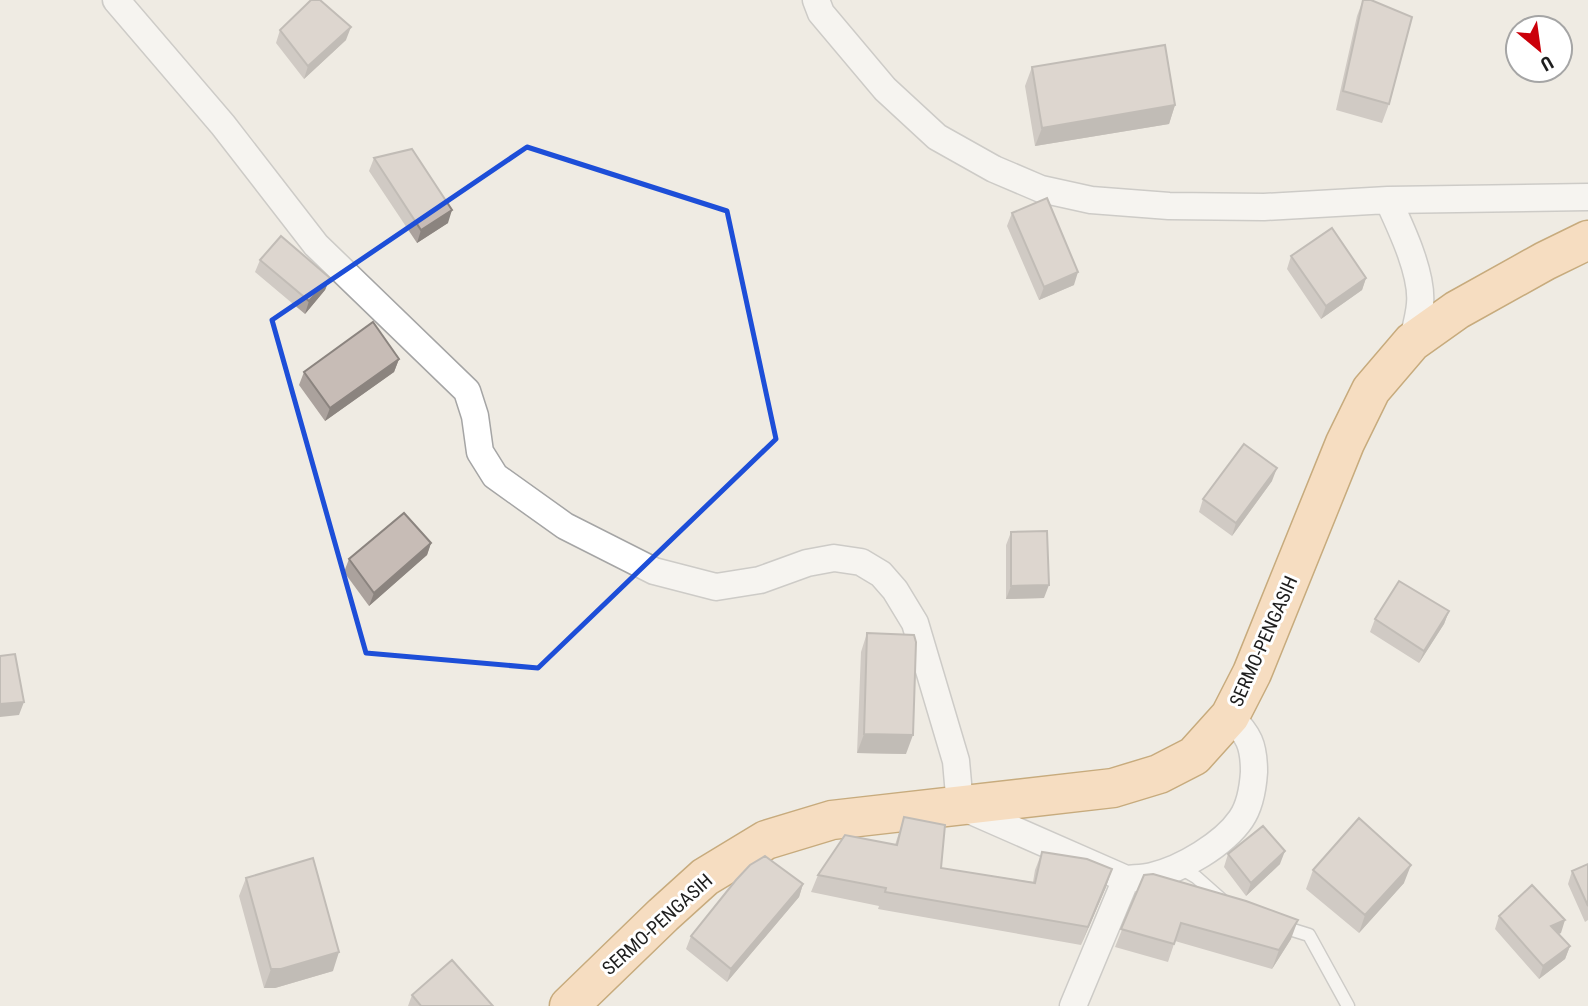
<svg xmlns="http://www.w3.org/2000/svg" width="1588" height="1006" font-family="'Roboto Condensed',sans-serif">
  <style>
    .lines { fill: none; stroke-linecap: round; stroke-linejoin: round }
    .lane-casing { stroke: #a5a5a5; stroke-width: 15 }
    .street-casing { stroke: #a5a5a5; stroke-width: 29 }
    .primary-casing { stroke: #975d00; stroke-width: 41 }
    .lane { stroke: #fff; stroke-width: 12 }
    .street { stroke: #fff; stroke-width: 26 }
    .primary { stroke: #ffcd98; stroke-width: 38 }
    .wall { fill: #aba29d }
    .shaded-wall { fill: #8b847f }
    .building { fill: #c7bcb6; stroke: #8b847f; stroke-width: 2 }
    .marked { fill: none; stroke: #1d4ed8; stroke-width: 5; stroke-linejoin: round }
    .labels { text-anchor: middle; stroke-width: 6; stroke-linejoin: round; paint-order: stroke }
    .street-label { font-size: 19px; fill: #1e1e1e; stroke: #fff }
  </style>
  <rect width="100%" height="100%" fill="#efebe3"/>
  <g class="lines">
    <defs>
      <path id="lane" d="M1179,867L1196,877L1222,900
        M1280,926L1309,935L1348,1006"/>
      <path id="street" d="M116,0L223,125L316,245L467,391L475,416L480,452L495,476L565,526L654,571L716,587L760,580L807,563L834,558L861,562L881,574L895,590L915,623L956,761L960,806L1126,879
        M816,0L821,13L885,89L937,137L994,169L1041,189L1091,200L1169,206L1264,207L1388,200L1588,197
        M1388,200C1401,228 1423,274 1420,304C1419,317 1415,330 1412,342
        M1073,1006L1126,879C1134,878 1144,878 1152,876C1182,869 1224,844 1241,819C1250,806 1253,787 1254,772C1254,745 1249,735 1230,716"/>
      <path id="primary" d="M569,1006L663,915L705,877L766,840L832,820L1113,788L1159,774L1194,756L1230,716L1252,673L1345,443L1371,390L1412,342L1457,310L1545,261L1588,240"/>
    </defs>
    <use href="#lane" class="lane-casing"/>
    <use href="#street" class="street-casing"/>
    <use href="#primary" class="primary-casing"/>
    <use href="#lane" class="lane"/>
    <use href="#street" class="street"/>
    <use href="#primary" class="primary"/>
  </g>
  <path class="wall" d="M1363,0L1389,104L1382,123L1336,110L1357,16Z
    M280,30L346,40L304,79L276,43Z
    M1032,67L1175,105L1169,124L1035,146L1025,86Z
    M374,158L448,223L417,243L369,171Z
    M1012,213L1074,285L1039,300L1007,226Z
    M1291,256L1366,278L1362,290L1321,319L1287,269Z
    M260,260L330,278L325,290L305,314L255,272Z
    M399,359L394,372L325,421L299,385L304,372Z
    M1272,481L1232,536L1199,512L1203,499Z
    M1011,532L1044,598L1006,599V545Z
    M431,543L427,555L369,606L344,572L349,559Z
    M1449,611L1444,624L1419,663L1370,632L1375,619Z
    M867,633L906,754L857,753L861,652Z
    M904,817L941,868L1033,882L1035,870L1042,852L1106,887L1081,945L878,909L879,906L811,892L818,875L895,845Z
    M1228,854L1280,864L1246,896L1224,867Z
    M1588,864V920L1585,922L1568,884L1572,871Z
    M1313,870L1404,883L1359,933L1306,889Z
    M1144,875L1291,939L1272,969L1175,941L1168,962L1115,947Z
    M246,878L333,971L275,988H264L239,896Z
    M803,884L799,897L727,982L686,949L691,936Z
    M1499,916L1561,933L1558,934L1570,946L1565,959L1539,979L1495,929Z
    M412,995L493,1006H408Z"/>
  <path class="shaded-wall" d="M351,27L346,40L304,79L308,66Z
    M1175,105L1169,124L1035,146L1042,128Z
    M452,210L448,223L417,243L421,230Z
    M1078,272L1074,285L1039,300L1044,287Z
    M330,278L325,290L305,314L309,301Z
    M1366,278L1362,290L1321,319L1326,306Z
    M399,359L394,372L325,421L330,408Z
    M1277,468L1272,481L1232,536L1236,523Z
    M431,543L427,555L369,606L374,593Z
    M1049,585L1044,598L1006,599L1011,586Z
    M1449,611L1444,624L1419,663L1424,651Z
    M24,702L19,715L0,717V704Z
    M864,734L913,735L906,754L857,753Z
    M1285,851L1280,864L1246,896L1251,883Z
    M1411,865L1404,883L1359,933L1365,915Z
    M1112,869L1106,887L1081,945L1088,927Z
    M803,884L799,897L727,982L731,969Z
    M1298,920L1291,939L1272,969L1279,950Z
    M1565,920L1561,933L1546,939L1551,926Z
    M1570,946L1565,959L1539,979L1543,966Z
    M339,952L333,971L275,988H264L271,969Z"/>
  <path class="building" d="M311,0H320L351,27L308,66L280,30Z
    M1363,0H1371L1412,17L1389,104L1343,91Z
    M1165,45L1175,105L1042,128L1032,67Z
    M412,149L452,210L421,230L374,158Z
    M1047,198L1078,272L1044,287L1012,213Z
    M1332,228L1366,278L1326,306L1291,256Z
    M281,236L330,278L309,301L260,260Z
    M373,322L399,359L330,408L304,372Z
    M1244,444L1277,468L1236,523L1203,499Z
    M404,513L431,543L374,593L349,559Z
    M1047,531L1049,585L1011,586V532Z
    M1399,581L1449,611L1424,651L1375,619Z
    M867,633L914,635L916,642L913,735L864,734Z
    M15,654L24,702L0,704V656Z
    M904,817L945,825L941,868L1035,883L1042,852L1087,859L1112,869L1088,927L885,892L886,888L818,875L845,835L897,845Z
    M1359,818L1411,865L1365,915L1313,870Z
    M1263,826L1285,851L1251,883L1228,854Z
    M765,856L803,884L731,969L691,936L736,880L750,865Z
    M313,858L339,952L281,969H271L246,878Z
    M1588,864V906L1572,871Z
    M1153,874L1246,901L1298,920L1279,950L1181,923L1174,944L1121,929L1144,875Z
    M1532,885L1565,920L1551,926L1570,946L1543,966L1499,916Z
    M452,960L493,1006H421L412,995Z"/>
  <path d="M0 0H1588V1006H0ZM527,147L727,211L776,439L538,668L366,653L272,320Z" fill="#efebe3" fill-opacity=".55" fill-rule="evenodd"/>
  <path class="marked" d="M527,147L727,211L776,439L538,668L366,653L272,320Z"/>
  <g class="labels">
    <g class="street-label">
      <text transform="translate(1263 641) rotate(-66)" y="7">SERMO-PENGASIH</text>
      <text transform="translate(657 924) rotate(-42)" y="7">SERMO-PENGASIH</text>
    </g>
  </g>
  <g transform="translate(1539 49) rotate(151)"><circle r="33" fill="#ffffff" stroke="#a5a5a5" stroke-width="2"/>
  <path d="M0-5L12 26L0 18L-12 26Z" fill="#cb000a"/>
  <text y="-10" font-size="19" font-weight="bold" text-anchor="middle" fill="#1e1e1e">U</text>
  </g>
</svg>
